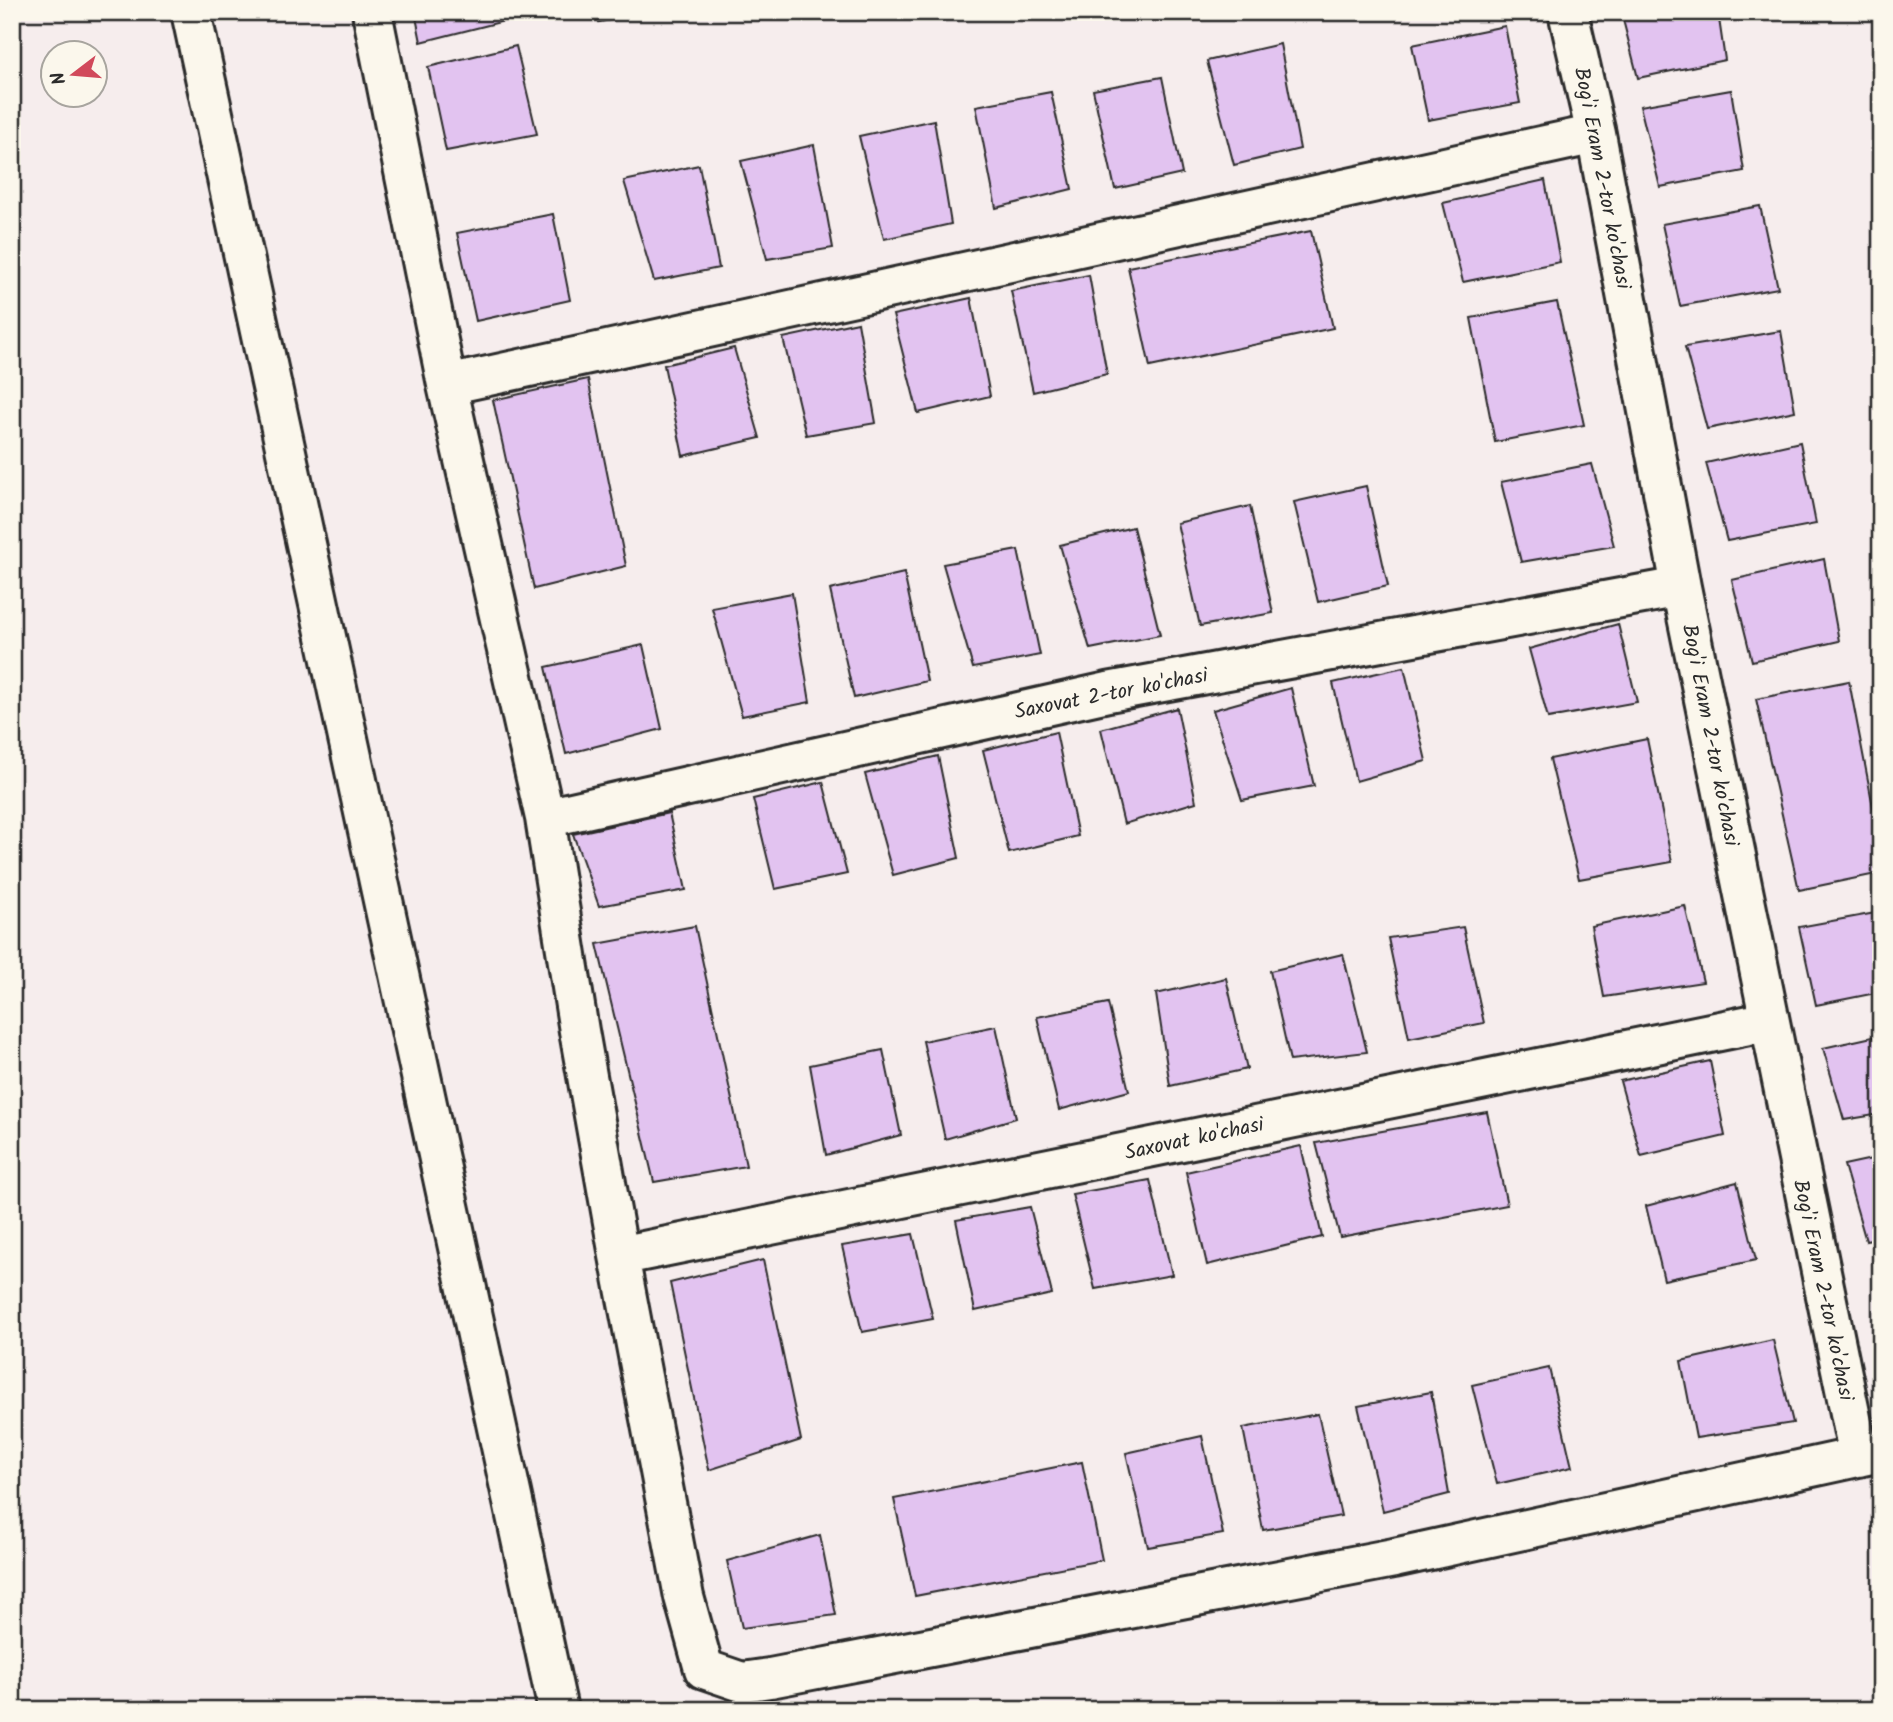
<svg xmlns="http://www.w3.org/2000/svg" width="1893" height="1722" font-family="Kalam,sans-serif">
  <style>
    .building { fill: #e2c3f0; stroke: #2b2b2b; stroke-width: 2 }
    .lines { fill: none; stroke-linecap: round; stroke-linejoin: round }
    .minor-casing { stroke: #2b2b2b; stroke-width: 44 }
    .minor { stroke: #fbf7ec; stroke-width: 38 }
    .labels { text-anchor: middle; stroke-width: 6; stroke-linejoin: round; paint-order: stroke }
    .street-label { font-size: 21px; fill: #2b2b2b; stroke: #fbf7ec }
  </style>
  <rect width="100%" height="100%" fill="#f6eded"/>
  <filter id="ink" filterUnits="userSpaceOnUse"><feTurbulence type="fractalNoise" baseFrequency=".0143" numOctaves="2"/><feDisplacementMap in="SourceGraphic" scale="14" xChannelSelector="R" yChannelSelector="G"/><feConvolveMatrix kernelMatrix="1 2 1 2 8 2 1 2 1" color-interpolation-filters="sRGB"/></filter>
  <g filter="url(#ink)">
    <path class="building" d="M415,12H511L512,19L421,42Z
      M596,12H656L599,22Z
      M1621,12H1718L1725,60L1638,78Z
      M1505,26L1520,103L1428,120L1412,45Z
      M1280,44L1300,149L1234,165L1207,61Z
      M516,46L537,134L446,151L428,67Z
      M1162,77L1182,174L1115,189L1093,90Z
      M1731,90L1744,171L1660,187L1640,106Z
      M1051,92L1072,189L996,208L976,106Z
      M934,120L951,224L884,239L859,136Z
      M814,145L833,248L767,259L741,161Z
      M699,165L719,268L654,281L624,181Z
      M1545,180L1560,262L1463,282L1443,203Z
      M1760,206L1778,288L1680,306L1662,224Z
      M553,214L570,300L476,321L457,233Z
      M1311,231L1333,328L1150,367L1128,267Z
      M1089,275L1107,374L1033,392L1011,291Z
      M971,298L990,396L918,413L893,315Z
      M1557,302L1584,425L1495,442L1471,318Z
      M858,322L876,423L806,435L783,338Z
      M1781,331L1795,411L1707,429L1685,347Z
      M734,348L760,438L683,456L664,365Z
      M588,379L626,566L534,589L493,400Z
      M1800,442L1816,524L1727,541L1706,463Z
      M1592,464L1614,546L1521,562L1501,482Z
      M1366,486L1388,586L1318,602L1294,502Z
      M1250,506L1273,613L1200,626L1177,523Z
      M1133,527L1160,635L1090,649L1060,545Z
      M1018,550L1040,655L973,668L943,564Z
      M1824,559L1839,641L1752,661L1732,580Z
      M904,573L927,681L854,698L830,590Z
      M792,593L810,702L742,716L712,608Z
      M1618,624L1637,702L1548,718L1529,649Z
      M643,645L662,729L566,754L546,667Z
      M1404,667L1426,761L1356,781L1333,683Z
      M1849,681L1875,817L1881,816V873L1799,890L1756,699Z
      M1291,688L1314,786L1242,800L1213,710Z
      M1177,708L1196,802L1124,824L1101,729Z
      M1056,732L1078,836L1009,853L983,750Z
      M1647,739L1672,862L1579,879L1550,759Z
      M938,756L959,858L893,875L865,774Z
      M823,782L847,874L775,889L753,799Z
      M669,813L686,890L599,906L573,834Z
      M1685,906L1703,982L1604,997L1591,926Z
      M1881,912V992L1816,1005L1799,927Z
      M695,926L746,1166L654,1182L597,944Z
      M1463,927L1484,1023L1409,1038L1388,938Z
      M1343,954L1367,1052L1290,1061L1270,971Z
      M1226,978L1247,1069L1170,1086L1156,994Z
      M1108,1003L1129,1091L1059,1110L1037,1017Z
      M996,1026L1016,1118L945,1139L923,1041Z
      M1881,1035V1114L1844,1120L1823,1048Z
      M883,1050L901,1135L826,1155L810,1065Z
      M1710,1061L1725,1136L1641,1156L1620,1081Z
      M1487,1112L1507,1205L1340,1237L1316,1143Z
      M1301,1146L1322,1237L1207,1265L1186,1172Z
      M1881,1157V1238L1866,1241L1844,1165Z
      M1150,1180L1172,1275L1095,1289L1072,1194Z
      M1737,1182L1756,1260L1664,1280L1646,1206Z
      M1030,1207L1052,1294L975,1311L956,1220Z
      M913,1234L933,1319L862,1332L842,1246Z
      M763,1260L801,1440L709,1470L670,1283Z
      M1773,1340L1793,1423L1696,1438L1681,1361Z
      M1549,1368L1572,1467L1497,1484L1472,1385Z
      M1431,1392L1449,1494L1383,1511L1358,1406Z
      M1318,1414L1341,1516L1263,1530L1243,1428Z
      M1202,1436L1223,1534L1148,1547L1126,1453Z
      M1082,1462L1102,1560L915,1596L894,1499Z
      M820,1535L836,1615L742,1628L727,1561Z"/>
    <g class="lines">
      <defs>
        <path id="minor" d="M191,12L558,1710
          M372,12L447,385L545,818L579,1031L619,1256L684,1597L704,1669L742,1682L770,1678L1394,1558L1881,1452
          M1568,12L1596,134L1681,587L1859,1457
          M447,385L1596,134
          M545,818L1108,692L1681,587
          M619,1256L1769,1021"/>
      </defs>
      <use href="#minor" class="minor-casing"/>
      <use href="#minor" class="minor"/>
    </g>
  </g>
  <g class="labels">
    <g class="street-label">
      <text transform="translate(1603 178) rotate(79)" y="7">Bog'i Eram 2-tor ko'chasi</text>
      <text transform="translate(1111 693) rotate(-11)" y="7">Saxovat 2-tor ko'chasi</text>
      <text transform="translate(1711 735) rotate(79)" y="7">Bog'i Eram 2-tor ko'chasi</text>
      <text transform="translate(1194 1138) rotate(-12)" y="7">Saxovat ko'chasi</text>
      <text transform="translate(1824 1290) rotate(78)" y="7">Bog'i Eram 2-tor ko'chasi</text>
    </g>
  </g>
  <rect width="1893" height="1722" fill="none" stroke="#fbf7ec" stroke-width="42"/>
  <rect x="21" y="21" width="1851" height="1680" fill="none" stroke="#2b2b2b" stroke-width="2.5" filter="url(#ink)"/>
  <g transform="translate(74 74) rotate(254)"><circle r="33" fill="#fbf7ec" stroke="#a8a59f" stroke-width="2"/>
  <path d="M0-5L12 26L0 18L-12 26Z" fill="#d1495b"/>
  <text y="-10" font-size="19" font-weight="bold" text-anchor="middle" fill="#2b2b2b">N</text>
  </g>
</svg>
